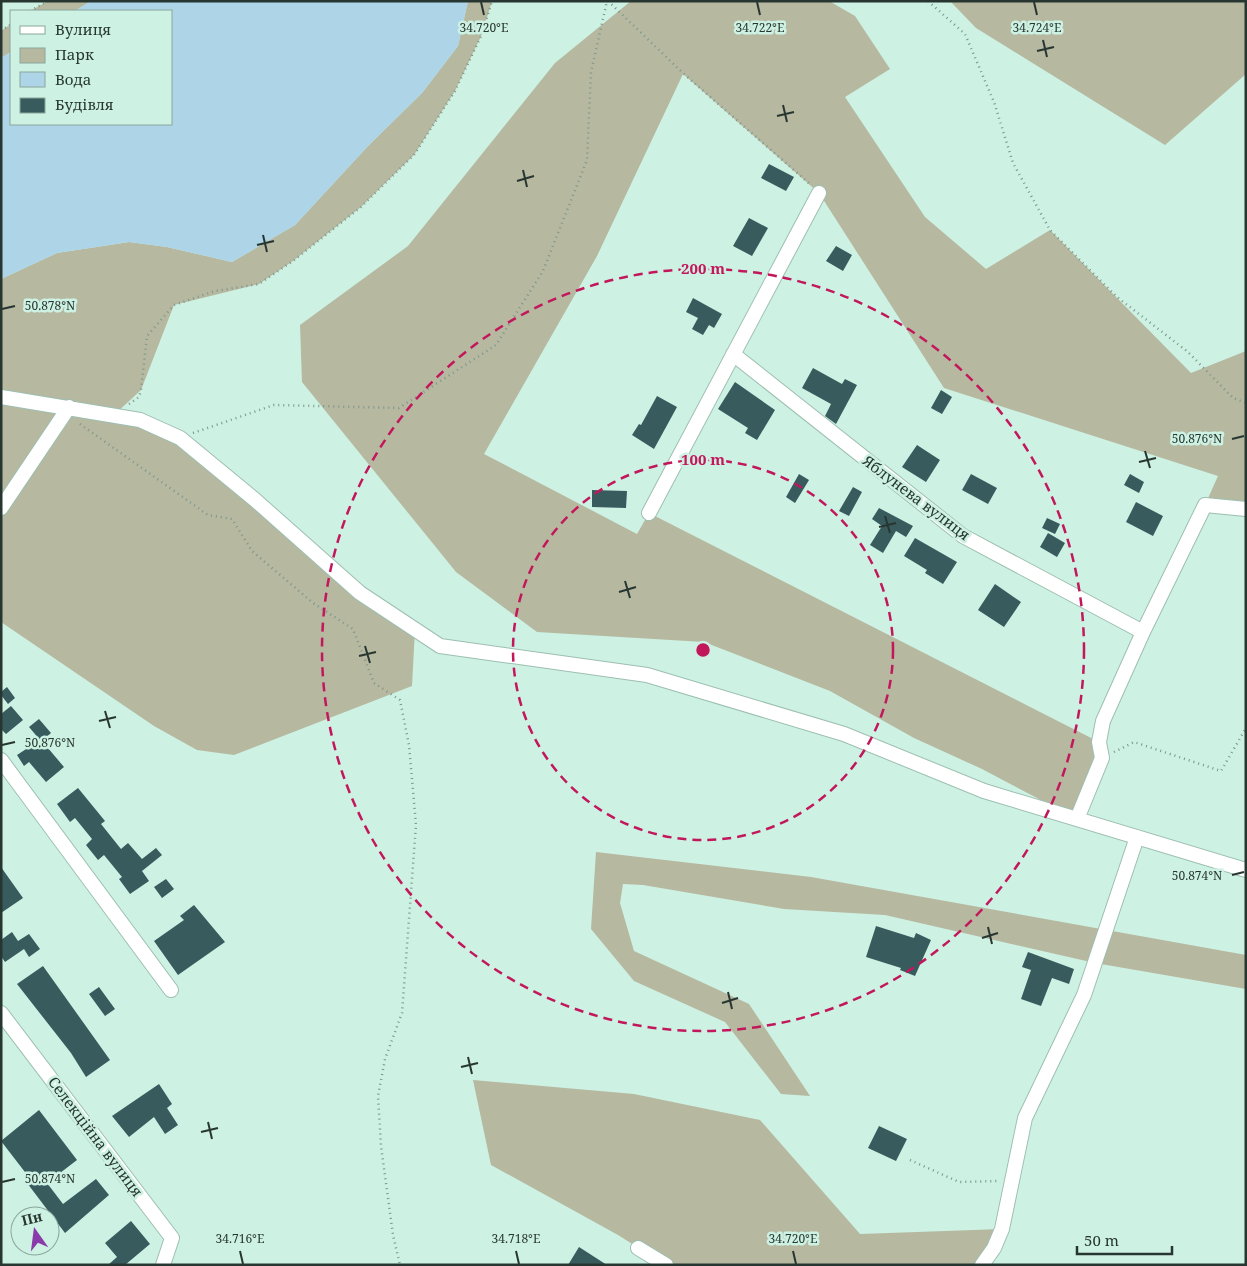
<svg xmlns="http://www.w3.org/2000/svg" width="1247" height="1266" font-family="'Noto Serif',serif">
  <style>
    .green { fill: #b6b8a0 }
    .water { fill: #add5e7 }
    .building { fill: #385c5d }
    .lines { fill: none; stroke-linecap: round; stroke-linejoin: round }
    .minor-casing { stroke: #9dbfb1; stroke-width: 16 }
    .path { stroke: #7c968c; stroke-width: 2.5; stroke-dasharray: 1 4; stroke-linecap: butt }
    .minor { stroke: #fff; stroke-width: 14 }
    .ticks { fill: none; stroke: #283631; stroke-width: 2 }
    .ring { fill: none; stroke: #c2185b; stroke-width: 2.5; stroke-dasharray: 9 6 }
    .labels { text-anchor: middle; stroke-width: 5; stroke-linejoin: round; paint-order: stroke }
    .street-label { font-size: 15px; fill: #283631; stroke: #cdf1e3 }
    .ticks-label { font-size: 12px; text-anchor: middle; fill: #283631; stroke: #cdf1e3; stroke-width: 5; stroke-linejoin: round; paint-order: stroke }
    .centre { fill: #c2185b; stroke: #cdf1e3; stroke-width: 2.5 }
    .ring-label { font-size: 15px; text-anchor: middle; font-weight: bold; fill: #c2185b; stroke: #cdf1e3; stroke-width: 5; stroke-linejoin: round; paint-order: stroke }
  </style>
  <rect width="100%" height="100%" fill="#cdf1e3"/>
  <path class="green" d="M48,1H91L75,11H30Z
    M468,1H492L482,34L455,91L414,155L361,207L293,261L259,284L174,305L141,390L114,415L180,438L415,629L412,686L234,755L197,750L154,726L1,622V279L57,253L129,242L167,247L232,262L295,225L368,146L422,93L458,46Z
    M631,1H829L855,16L890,69L845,97L925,217L986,269L1050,230L1191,373L1246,351V510L1205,505L1218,476L944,388L819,193L683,74L597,256L484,454L637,534L649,513L1099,742L1077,819L982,769L914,738L830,691L704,642L537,632L456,572L302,382L300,325L408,246L555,63Z
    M950,1H1246V74L1165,145L976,28Z
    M11,24V52L1,58V31Z
    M596,852L811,877L1246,955V989L1095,963L885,915L784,909L643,885L623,884L620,903L634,951L749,1004L810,1096L781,1094L725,1022L634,981L591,929Z
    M473,1080L634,1094L760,1120L860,1234L1002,1229L978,1265H666L618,1235L491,1165Z"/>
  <path class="water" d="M91,1H468L458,46L422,93L368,146L295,225L232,262L167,247L129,242L57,253L1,279V58L11,52V124H171V11H75Z"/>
  <path class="building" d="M769,164L794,177L786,191L761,178Z
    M749,218L768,228L752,256L733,246Z
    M836,246L852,255L843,271L826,261Z
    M693,298L722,314L714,328L709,325L703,335L692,329L698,318L686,312Z
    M813,368L842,384L845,379L857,385L836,424L825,416L831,404L802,388Z
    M735,382L775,410L757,440L745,433L748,428L718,409Z
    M941,390L952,397L942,414L931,408Z
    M657,396L677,407L654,449L632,435L639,424L641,425Z
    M917,445L940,460L926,482L902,467Z
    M799,474L809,480L795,503L786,497Z
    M971,474L997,488L988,504L962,490Z
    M1130,474L1144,482L1139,493L1124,485Z
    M853,487L862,492L849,516L839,511Z
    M592,490L627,491L626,508L592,507Z
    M1136,502L1163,516L1153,536L1126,522Z
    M879,508L913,526L906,537L896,531L883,553L870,545L882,526L872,519Z
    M1047,518L1060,524L1055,534L1042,528Z
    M1048,533L1065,543L1057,557L1040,547Z
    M915,538L957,562L943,584L925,573L927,570L904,556Z
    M995,584L1021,602L1004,627L978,610Z
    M7,687L15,698L8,704L1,695V692Z
    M11,706L23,720L6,734L1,729V714Z
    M39,719L51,733L42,741L64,767L46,782L29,762L24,766L17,755L40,740L29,727Z
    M78,788L105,821L101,824L121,849L128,843L142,859L156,848L162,855L142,871L149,881L130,894L119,879L122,877L104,855L98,860L86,845L92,839L75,818L70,822L57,804Z
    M1,867L23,898L1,913Z
    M166,879L174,889L162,898L154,887Z
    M194,905L225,942L178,975L154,941L184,920L180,916Z
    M876,926L914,938L916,933L931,940L915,976L900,970L901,968L866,957Z
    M12,932L18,941L29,934L40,949L29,957L24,949L5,962L1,956V940Z
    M1028,952L1074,969L1069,984L1052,978L1041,1006L1021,999L1031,970L1022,967Z
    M43,966L110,1060L86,1077L71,1053L17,984Z
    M99,987L115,1009L105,1016L89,994Z
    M159,1084L172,1104L167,1108L178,1125L165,1134L154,1117L129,1137L112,1116Z
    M39,1110L77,1160L47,1183L63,1204L96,1179L109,1195L65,1233L24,1179L28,1176L1,1141Z
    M879,1126L907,1139L896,1161L868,1148Z
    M131,1221L150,1244L125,1265H108L117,1257L105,1243Z
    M579,1247L607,1265H568Z"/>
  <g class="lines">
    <defs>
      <path id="minor" d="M733,354L963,536L1143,632
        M1,397L140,420L180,438L254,499L360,593L440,646L647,675L844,734L984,791L1246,870
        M1,508L69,407
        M649,513L819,193
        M1,760L171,990
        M1077,819L1102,758L1099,742L1103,721L1143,632L1205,505L1246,509
        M1,1013L172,1238L163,1265
        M638,1248L666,1265
        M982,1265L994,1248L1002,1229L1025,1118L1084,995L1137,837"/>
    </defs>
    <use href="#minor" class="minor-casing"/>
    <path class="path" d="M608,1L684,74L811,185
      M928,1L965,34L994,102L1013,163L1050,230L1117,297L1188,352L1233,398L1246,403
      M30,11L48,1
      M1,31L11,24
      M129,404L139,397L141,390L147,336L174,305L215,291L259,284L293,261L361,207L414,155L455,91L482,34L492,1
      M80,424L208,515L232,519L252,551L313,603L353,629L374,683L400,700L409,745L416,825L402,1013L385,1059L378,1096L381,1146L393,1235L400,1265
      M193,433L274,405L399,408L496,345L543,271L587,160L591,72L607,1
      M1114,752L1134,742L1221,771L1246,728
      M910,1160L959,1182L998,1181"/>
    <use href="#minor" class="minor"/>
  </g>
  <path class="ticks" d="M481,2L484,15M757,2L760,15M1034,2L1037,15M1043,40L1047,57M1037,51L1054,47M783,105L787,122M777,116L794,112M523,170L527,187M517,181L534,176M263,235L267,252M257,245L274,241M2,309L15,306M1232,439L1244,436M1145,451L1150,468M1139,462L1156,458M885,516L890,533M879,527L896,523M625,581L630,598M619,592L636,587M365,646L370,663M359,656L376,652M105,711L110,728M99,721L116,717M2,745L15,742M1232,875L1244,872M988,927L992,944M982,938L998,933M728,992L732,1009M722,1003L738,998M468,1057L472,1074M461,1067L478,1063M208,1122L212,1139M201,1132L218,1128M2,1182L15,1179M240,1251L243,1264M516,1251L519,1264M793,1251L796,1264"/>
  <g class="ring">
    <circle cx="703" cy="650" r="190"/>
    <circle cx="703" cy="650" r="381"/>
  </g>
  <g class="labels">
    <g class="street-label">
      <text transform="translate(916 498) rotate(37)" y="5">Яблунева вулиця</text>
      <text transform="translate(95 1137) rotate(53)" y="5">Селекційна вулиця</text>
    </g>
  </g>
  <g class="ticks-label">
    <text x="484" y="32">34.720°E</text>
    <text x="760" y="32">34.722°E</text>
    <text x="1037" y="32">34.724°E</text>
    <text x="50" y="310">50.878°N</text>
    <text x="1197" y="443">50.876°N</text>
    <text x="50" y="747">50.876°N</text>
    <text x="1197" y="880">50.874°N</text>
    <text x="50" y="1183">50.874°N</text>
    <text x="240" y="1243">34.716°E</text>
    <text x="516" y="1243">34.718°E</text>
    <text x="793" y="1243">34.720°E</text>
  </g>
  <circle cx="703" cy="650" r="8" class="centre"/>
  <g class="ring-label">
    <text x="703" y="274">200 m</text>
    <text x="703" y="465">100 m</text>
  </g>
  <rect width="1247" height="1266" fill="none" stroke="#283631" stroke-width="5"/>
  <rect x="10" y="10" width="162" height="115" fill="#cdf1e3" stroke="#8ba69c"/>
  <rect x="20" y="26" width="25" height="8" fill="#ffffff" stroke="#8ba69c"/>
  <text x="55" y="35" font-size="15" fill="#283631">Вулиця</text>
  <rect x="20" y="48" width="25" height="15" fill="#b6b8a0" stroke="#8ba69c"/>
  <text x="55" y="60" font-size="15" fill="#283631">Парк</text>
  <rect x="20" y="72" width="25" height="15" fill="#add5e7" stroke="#8ba69c"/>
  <text x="55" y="85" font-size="15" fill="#283631">Вода</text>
  <rect x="20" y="98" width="25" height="15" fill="#385c5d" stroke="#8ba69c"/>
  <text x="55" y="110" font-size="15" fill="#283631">Будівля</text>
  <g transform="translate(35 1231) rotate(346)"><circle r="24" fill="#cdf1e3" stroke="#8ba69c"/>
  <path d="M0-4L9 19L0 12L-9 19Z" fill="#8a3bab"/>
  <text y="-8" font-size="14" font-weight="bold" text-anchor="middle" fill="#283631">Пн</text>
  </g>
  <path d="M1077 1246v8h95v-8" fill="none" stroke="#283631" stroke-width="2.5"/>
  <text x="1084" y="1246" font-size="15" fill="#283631" stroke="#cdf1e3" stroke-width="4" paint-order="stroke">50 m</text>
</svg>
